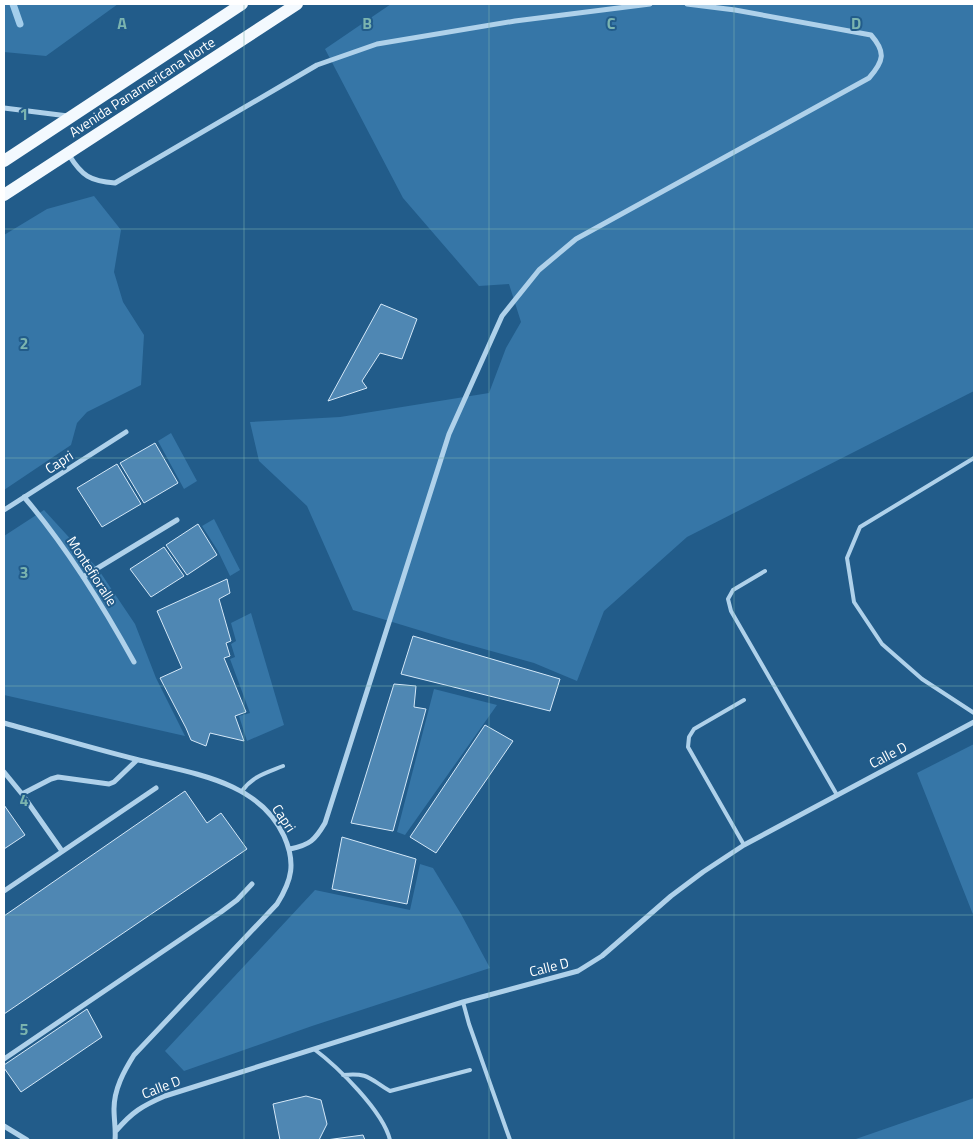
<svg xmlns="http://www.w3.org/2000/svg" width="978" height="1144" font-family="'Titillium Web',sans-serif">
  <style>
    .green { fill: #3676a7 }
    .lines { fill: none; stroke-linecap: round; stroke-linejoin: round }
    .stream { stroke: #a3cdeb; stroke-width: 7 }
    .building { fill: #4f87b3; stroke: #d4e8f8 }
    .service { stroke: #afd1ea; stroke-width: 4 }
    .minor { stroke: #afd1ea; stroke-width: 5 }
    .primary { stroke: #f3f9fe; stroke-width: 12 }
    .grid { fill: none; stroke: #7bb4af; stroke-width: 1; stroke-opacity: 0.55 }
    .labels { text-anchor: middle; stroke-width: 4; stroke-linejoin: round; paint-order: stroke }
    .street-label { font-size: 14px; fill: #fff; stroke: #225c8a }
    .grid-label { font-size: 16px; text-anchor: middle; font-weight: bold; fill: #7bb4af; stroke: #225c8a; stroke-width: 4; stroke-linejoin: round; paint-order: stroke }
  </style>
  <rect width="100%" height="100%" fill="#225c8a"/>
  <path class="green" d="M4,4H118L46,56L4,52Z
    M391,4H974V391L687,537L604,611L577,681L534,663L448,639L353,610L307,506L259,461L250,422L340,417L489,393L506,348L521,322L509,284L479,286L403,198L325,49Z
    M94,196L121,230L114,272L123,302L144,335L141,385L87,412L77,423L71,445L4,490V235L47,209Z
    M171,433L197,481L184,489L158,441Z
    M44,510L98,569L135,624L156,678L185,736L4,695V536Z
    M214,519L240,570L230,576L218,551L202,526Z
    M251,613L284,725L247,741L239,716L250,713L230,659L235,657L231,644L236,641L231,623Z
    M434,689L497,705L405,835L397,832Z
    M974,744V917L917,773Z
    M420,864L433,868L461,914L490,968L312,1026L184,1071L165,1051L315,890L410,910Z
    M974,1098V1140H853Z"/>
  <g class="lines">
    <path class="stream" d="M13,4L20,24"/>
  </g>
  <path class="building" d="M381,304L417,319L402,359L380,353L362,381L367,388L328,401Z
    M155,443L178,483L144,503L120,463Z
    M117,464L141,504L102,527L77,488Z
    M198,524L217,555L187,575L166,545Z
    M164,547L184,576L151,597L130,569Z
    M227,579L230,593L219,599L231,641L226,643L230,656L224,658L246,712L235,716L244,741L210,733L206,746L191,740L186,728L160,678L182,668L157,611Z
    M413,636L560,679L550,711L401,674Z
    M394,684L416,686L414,707L426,709L393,831L351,823Z
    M485,725L513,741L436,853L410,837Z
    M185,791L207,823L221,813L247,849L4,1014V916Z
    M4,805L25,835L4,849Z
    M342,837L416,859L407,904L332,889Z
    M87,1009L102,1037L21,1092L4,1068V1065Z
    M306,1096L321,1100L327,1124L319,1140H280L273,1104Z
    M363,1135L365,1140H326Z"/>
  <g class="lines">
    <path class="service" d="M974,458L860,527L847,558L854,602L882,644L922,679L974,713
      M765,571L733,590L728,599L731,611L837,795
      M744,700L694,729L689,737L688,747L744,845
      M242,791C253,776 266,773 283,766
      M463,1002L469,1024L510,1140
      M314,1049C338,1067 383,1111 390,1140
      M343,1075C370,1072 370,1080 390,1091L470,1070"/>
    <path class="minor" d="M4,108L68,116
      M69,155C82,176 90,181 115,183L317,65L377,44L515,21L650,4
      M24,497C67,547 102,604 134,662
      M4,510L126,432
      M83,577L177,520
      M4,723C48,735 91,748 135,759C189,773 259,780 284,836C296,863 292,880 277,904L134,1055C124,1071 114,1089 114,1109C114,1120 116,1130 115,1140
      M4,772L22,794L62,851
      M22,794L51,779L58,777L109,784L114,782L137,760
      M290,849C310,845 315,840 325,823L449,434L502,316L539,270L576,239L869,78C884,61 886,52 871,35L735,10L687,4
      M4,891L156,788
      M4,1059L221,912L237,900L252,884
      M4,1126L27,1140
      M116,1131C132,1112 142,1106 165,1096L463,1002L578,971L602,956L671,896L703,872L744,845L974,722"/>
    <path class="primary" d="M4,161L242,4
      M4,195L297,4"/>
  </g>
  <path class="grid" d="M244,4V1140M489,4V1140M734,4V1140M4,229H974M4,458H974M4,686H974M4,915H974"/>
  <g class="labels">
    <g class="street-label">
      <text transform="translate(142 87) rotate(-33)" y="5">Avenida Panamericana Norte</text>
      <text transform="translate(59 462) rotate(-33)" y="5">Capri</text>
      <text transform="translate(92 571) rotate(57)" y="5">Montefioralle</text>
      <text transform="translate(888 755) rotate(-28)" y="5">Calle D</text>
      <text transform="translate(284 818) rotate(56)" y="5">Capri</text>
      <text transform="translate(549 967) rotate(-14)" y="5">Calle D</text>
      <text transform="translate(161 1087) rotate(-21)" y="5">Calle D</text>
    </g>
  </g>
  <g class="grid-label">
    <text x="122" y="29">A</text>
    <text x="367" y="29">B</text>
    <text x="611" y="29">C</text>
    <text x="856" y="29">D</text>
    <text x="24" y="120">1</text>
    <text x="24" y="349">2</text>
    <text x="24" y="578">3</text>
    <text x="24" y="806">4</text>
    <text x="24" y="1035">5</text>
  </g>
  <rect width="978" height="1144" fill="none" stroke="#ffffff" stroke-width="10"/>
</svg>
